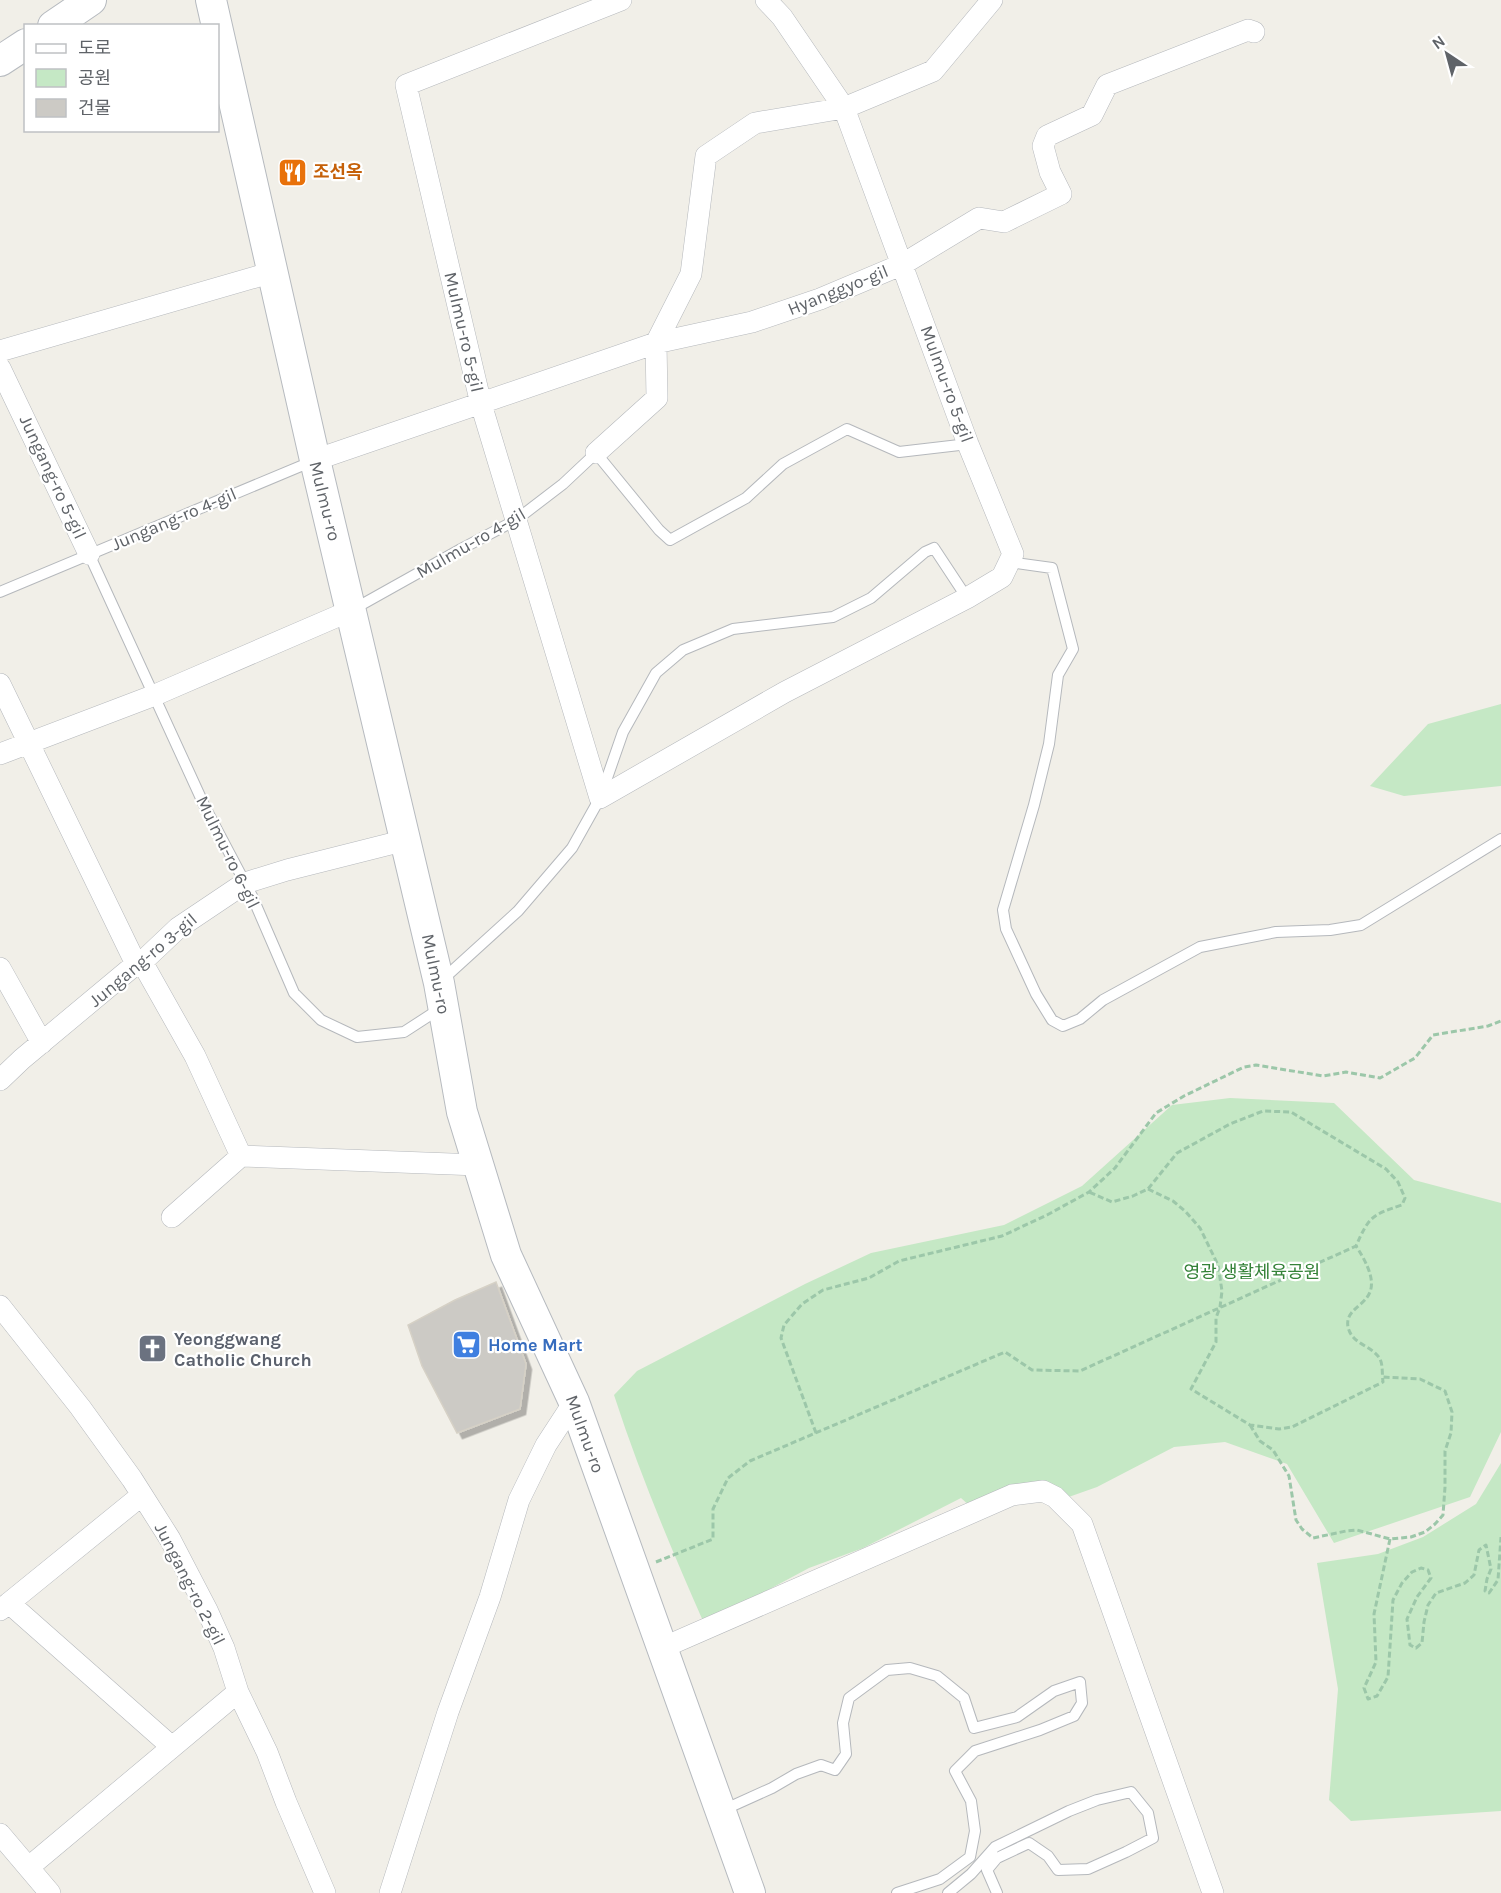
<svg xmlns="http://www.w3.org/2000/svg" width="1501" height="1893" font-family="Karla,'Noto Sans KR',sans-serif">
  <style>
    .green { fill: #c5e8c5 }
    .building { fill: #cccac5; stroke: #d6d1c6; stroke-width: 1.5; filter: url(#shadow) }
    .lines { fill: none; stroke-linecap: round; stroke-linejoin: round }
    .service-casing { stroke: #b5b8bc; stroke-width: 12 }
    .minor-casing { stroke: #b5b8bc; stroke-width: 22 }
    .secondary-casing { stroke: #b6babf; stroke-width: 32 }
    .path { stroke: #9cc7a9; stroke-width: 3; stroke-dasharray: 6 3; stroke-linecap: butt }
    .service { stroke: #fff; stroke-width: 10 }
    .minor { stroke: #fff; stroke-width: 21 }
    .secondary { stroke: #fff; stroke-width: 30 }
    .labels { text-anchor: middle; stroke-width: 4.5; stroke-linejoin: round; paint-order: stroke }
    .food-label { font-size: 18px; font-weight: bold; fill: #c56008; stroke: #fff; text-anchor: start }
    .street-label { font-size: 18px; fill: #5f6368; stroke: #fff }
    .park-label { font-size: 18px; fill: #348238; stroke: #fff }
    .worship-label { font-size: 18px; font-weight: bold; fill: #5b616d; stroke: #fff; text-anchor: start }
    .shop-label { font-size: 18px; font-weight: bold; fill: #366cbe; stroke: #fff; text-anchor: start }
  </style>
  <defs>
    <filter id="shadow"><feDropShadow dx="5.5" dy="5.5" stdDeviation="0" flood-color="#0004"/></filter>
  </defs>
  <rect width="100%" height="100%" fill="#f1efe8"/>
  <path class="green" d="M1501,704V786L1404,796L1370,786L1428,724Z
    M1230,1098L1334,1103L1414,1180L1501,1203V1432L1470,1497L1334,1543L1287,1464L1225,1442L1174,1447L1097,1487L1063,1499L1043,1482L981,1516L961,1498L863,1548L809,1568L766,1591L703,1621C670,1546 639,1472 614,1395L637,1371L805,1284L871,1253L1004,1225L1082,1186L1172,1105Z
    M1501,1463V1811L1351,1821L1329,1800L1338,1689L1317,1563L1378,1554L1423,1537L1476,1504Z"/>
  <path class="building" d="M496,1282L526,1364L520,1409L457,1433L422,1366L408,1325L455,1300Z"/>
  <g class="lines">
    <defs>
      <path id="service" d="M89,554L205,807L252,896L294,993L321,1020L357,1037L404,1032L441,1008
        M1009,562L1052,568L1073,649L1058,675L1049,744L1034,805L1003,910L1006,929L1036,994L1052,1020L1063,1026L1080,1019L1103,1000L1200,947L1276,932L1330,930L1361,925L1501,839
        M0,592L313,461
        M352,610L461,549L516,520L563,484L596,453L659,530L670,540L746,498L783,464L847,429L899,452L968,444
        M441,981L518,911L572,848L600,798L623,732L656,673L683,650L733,629L833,617L871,598L925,552L934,548L967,598
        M721,1811L772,1788L796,1774L821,1765L835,1770L846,1754L843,1723L849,1698L887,1670L910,1668L937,1676L964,1698L974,1728L1017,1717L1054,1691L1080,1682L1082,1703L1074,1716L1040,1730L975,1751L955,1771L971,1801L975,1831L970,1857L940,1879L897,1893
        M948,1893L971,1874L995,1847L1069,1811L1097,1800L1131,1792L1148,1813L1153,1838L1126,1852L1088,1869L1058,1870L1048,1856L1029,1843L997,1858L987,1870L997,1893"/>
      <path id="minor" d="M621,0L406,85L481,404L600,798L785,692L967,598L1002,577L1013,554L968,444L844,108L782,17L766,0
        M0,351L273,272
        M0,368L89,554
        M596,453L657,398L656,343L691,274L706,156L755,123L844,108L933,71L992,0
        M315,460L656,343L752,322L820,299L903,264L979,218L1004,222L1061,194L1050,172L1043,146L1047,136L1092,115L1107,85L1248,30L1254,32
        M0,684L136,964
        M0,754L155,695L352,610
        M142,962L195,1056L241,1156L478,1165
        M0,968L42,1043
        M0,1080L22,1059L136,964L142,962L178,928L245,883L287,870L406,840
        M172,1217L241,1156
        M0,1306L80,1407L132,1479L170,1539L207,1610L224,1648L238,1692L267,1752L286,1802L325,1893
        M9,1603L142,1495
        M0,1610L9,1603L172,1747
        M662,1648L1012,1495L1043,1491L1055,1497L1082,1524L1213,1893
        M0,1834L50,1893
        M29,1867L238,1692
        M390,1893L448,1712L490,1597L519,1500L546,1445L574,1402"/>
      <path id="secondary" d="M211,0L315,460L439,983L462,1112L506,1255L574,1402L750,1893
        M53,26L91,0
        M0,61L26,44"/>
    </defs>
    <use href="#service" class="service-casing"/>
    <use href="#minor" class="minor-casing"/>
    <use href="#secondary" class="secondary-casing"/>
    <path class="path" d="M1148,1189L1173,1201L1186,1212L1200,1228L1218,1265L1222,1291L1220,1307L1216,1318V1342L1191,1389L1250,1425L1279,1429L1292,1427L1383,1382C1382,1375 1383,1365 1380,1359C1372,1345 1352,1345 1348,1327C1343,1299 1397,1308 1356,1246
      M1250,1425L1260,1441L1273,1450L1289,1476L1296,1520L1302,1529L1313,1538L1346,1531L1357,1530L1390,1539L1411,1537L1425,1532L1435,1524L1443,1515L1445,1487V1451L1451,1433L1452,1412L1445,1391L1420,1379L1382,1377
      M816,1433L781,1338L784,1325L802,1304L823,1290L869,1278L899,1261L1002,1236L1047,1215L1089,1192L1115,1168L1156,1113L1184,1096L1244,1067L1256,1065L1323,1076L1346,1072L1380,1078L1415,1058L1433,1035L1488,1026L1501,1021
      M1390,1539L1374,1614L1376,1662L1364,1688L1368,1699L1377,1696L1388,1677L1393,1600L1402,1583L1412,1572L1421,1568L1428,1570L1431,1578L1417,1597L1407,1619L1410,1645L1416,1648L1422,1643L1424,1622L1428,1605L1436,1593L1465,1583L1474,1575L1479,1550L1486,1545L1491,1569L1487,1579L1485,1591L1489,1593L1498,1580L1501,1537
      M656,1562L713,1539V1509L728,1478L750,1461L1005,1352L1032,1370L1080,1371L1356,1246C1369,1217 1371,1215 1402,1205L1405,1198L1398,1182L1386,1169L1291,1112L1263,1111L1230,1124L1177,1153L1148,1189L1133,1196L1112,1202L1089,1192"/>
    <use href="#service" class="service"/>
    <use href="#minor" class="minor"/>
    <use href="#secondary" class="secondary"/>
  </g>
  <defs>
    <symbol id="restaurant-square" viewBox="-11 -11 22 22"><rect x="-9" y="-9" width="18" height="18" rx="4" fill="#e8710a" stroke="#fff"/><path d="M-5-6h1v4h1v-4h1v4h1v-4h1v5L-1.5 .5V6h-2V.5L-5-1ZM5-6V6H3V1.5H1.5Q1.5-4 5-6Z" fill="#fff"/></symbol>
    <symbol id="supermarket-square" viewBox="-11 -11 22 22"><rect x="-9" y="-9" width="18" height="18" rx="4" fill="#3f7fe0" stroke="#fff"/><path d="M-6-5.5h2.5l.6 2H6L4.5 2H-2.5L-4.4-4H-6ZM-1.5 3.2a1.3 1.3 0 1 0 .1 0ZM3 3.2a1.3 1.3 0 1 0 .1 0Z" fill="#fff"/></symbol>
    <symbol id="church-square" viewBox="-11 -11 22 22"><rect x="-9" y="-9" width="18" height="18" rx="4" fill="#6b7280" stroke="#fff"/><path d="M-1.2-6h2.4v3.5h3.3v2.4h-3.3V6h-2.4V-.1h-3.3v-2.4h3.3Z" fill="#fff"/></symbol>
  </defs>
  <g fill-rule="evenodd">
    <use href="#restaurant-square" x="276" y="156" width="33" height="33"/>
    <use href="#supermarket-square" x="450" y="1328" width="33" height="33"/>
    <use href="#church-square" x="136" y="1332" width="33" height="33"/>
  </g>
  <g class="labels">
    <g class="food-label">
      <text x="313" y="178">조선옥</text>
    </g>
    <g class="street-label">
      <text transform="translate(838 290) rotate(-22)" y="6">Hyanggyo-gil</text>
      <text transform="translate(464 332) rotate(77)" y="6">Mulmu-ro 5-gil</text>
      <text transform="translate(947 384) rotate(70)" y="6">Mulmu-ro 5-gil</text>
      <text transform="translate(53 477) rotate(65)" y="6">Jungang-ro 5-gil</text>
      <text transform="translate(325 501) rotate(76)" y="6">Mulmu-ro</text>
      <text transform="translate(174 519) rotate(-23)" y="6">Jungang-ro 4-gil</text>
      <text transform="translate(471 543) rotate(-30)" y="6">Mulmu-ro 4-gil</text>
      <text transform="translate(228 852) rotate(64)" y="6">Mulmu-ro 6-gil</text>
      <text transform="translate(143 960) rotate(-40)" y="6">Jungang-ro 3-gil</text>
      <text transform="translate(436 974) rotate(78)" y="6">Mulmu-ro</text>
      <text transform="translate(585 1434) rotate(70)" y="6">Mulmu-ro</text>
      <text transform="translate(190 1584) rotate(63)" y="6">Jungang-ro 2-gil</text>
    </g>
    <g class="park-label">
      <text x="1252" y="1278">영광 생활체육공원</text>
    </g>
    <g class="worship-label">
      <text x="174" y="1345">Yeonggwang<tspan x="174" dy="21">Catholic Church</tspan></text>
    </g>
    <g class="shop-label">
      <text x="488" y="1351">Home Mart</text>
    </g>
  </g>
  <rect x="24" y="24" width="195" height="108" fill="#ffffff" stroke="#bfc1c3" stroke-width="1.5"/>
  <rect x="36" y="44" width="30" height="9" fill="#ffffff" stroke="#bfc1c3" stroke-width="1.5"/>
  <text x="78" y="54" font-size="18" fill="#5f6368">도로</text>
  <rect x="36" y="69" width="30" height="18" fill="#c5e8c5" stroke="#bfc1c3" stroke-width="1.5"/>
  <text x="78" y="84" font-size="18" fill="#5f6368">공원</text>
  <rect x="36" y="99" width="30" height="18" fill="#cccac5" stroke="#bfc1c3" stroke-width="1.5"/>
  <text x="78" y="114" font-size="18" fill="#5f6368">건물</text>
  <g transform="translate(1447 54) rotate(324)" stroke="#ffffff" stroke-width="4.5" paint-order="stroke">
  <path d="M0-4.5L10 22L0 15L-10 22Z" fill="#5f6368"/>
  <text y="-9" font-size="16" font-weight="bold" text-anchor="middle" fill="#5f6368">N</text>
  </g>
</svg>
